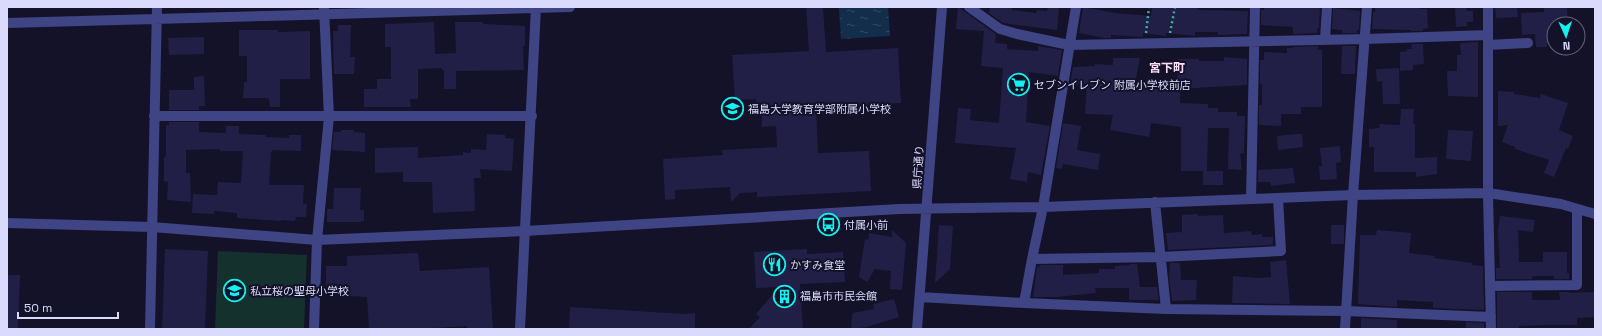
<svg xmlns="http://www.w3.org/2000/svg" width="1602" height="336" font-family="'Space Grotesk','Noto Sans JP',sans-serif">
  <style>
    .park { fill: #15312d }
    .water { fill: url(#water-ripples) }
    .building { fill: #221f47 }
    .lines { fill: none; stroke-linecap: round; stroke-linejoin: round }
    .path { stroke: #37b49e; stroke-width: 2.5; stroke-dasharray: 2 3; stroke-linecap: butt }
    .minor { stroke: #3f4484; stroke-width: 10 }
    .labels { text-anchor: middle; stroke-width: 4; stroke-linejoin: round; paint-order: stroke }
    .poi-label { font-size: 11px; fill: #dadafd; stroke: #131228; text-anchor: start }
    .street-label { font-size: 11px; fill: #dadafd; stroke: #131228 }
    .neighbourhood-label { font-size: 12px; font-weight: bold; fill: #fddcf5; stroke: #131228 }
  </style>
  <defs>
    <pattern id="water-ripples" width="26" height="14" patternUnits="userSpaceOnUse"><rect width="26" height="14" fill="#122e4b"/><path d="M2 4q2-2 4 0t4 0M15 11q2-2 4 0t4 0" fill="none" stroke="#344c66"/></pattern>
  </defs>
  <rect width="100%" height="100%" fill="#131228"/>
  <path class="park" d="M218,251L307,255L304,329H215Z"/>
  <path class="water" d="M860,7H888L890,36L841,39L839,8Z"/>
  <path class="building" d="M806,7H823L826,52L898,48L901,103L816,107L818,153L869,151L871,191L757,197V192L740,193L731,202L730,187L675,190V199L665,200L663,159L723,155L722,150L777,147L776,126L762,127V115H757L756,99L735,100L732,55L809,51Z
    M958,7L996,34L995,43L1007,44V49L1038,51V46L1062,50L1058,76L1029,72L1026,122L1050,126L1041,175L1028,172L1027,182L1010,179L1016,148L955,143L958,108L971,109L970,120L999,123L1003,68L981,66L984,31L956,29Z
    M990,7H1012V10L1036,13L1037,10L1047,11L1048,7H1059L1057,30L1003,23L989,13Z
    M1083,7L1115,13L1151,16L1152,7H1198V10L1248,11L1247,34L1218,35V32H1195V36L1166,33V36L1143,33V37L1111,35V38H1105L1079,33Z
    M1264,7H1320L1319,28H1317V33L1293,34V27L1261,25V10H1264Z
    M1375,7H1420V9H1427L1428,28L1423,29V31H1411V30L1372,29L1373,12H1375Z
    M1455,7H1466L1467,11H1473V22H1467V26L1456,27Z
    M1495,7H1517L1518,17L1496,18Z
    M1544,7H1567L1568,24H1554V43H1547V47H1536L1535,34L1522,35L1521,13L1544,12Z
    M1333,8L1360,11L1359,30H1357V33H1342V30L1332,29Z
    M434,22L435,54L456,53L455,22H483V24L525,26V46H523L524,70L456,71V89H444V70H442V68L418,69V99H410L411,107H364V89H377V79H391V47H385V24Z
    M338,25H351L350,57H355L354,74H334L333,31H338Z
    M239,30H278V32L310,31V79H280V107H270L269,100L268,98H243L244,82H247V56H239Z
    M204,37V54L169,55L168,38Z
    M1478,42V97L1448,96L1447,71H1457V55H1461L1460,43Z
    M1411,44H1423L1424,64L1413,65V70L1400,71V52L1407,51L1406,49H1412Z
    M1318,46V50H1322V107H1301V114H1281V126L1259,125V105H1262V84H1260V60H1264V52L1287,53V48H1293V47Z
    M1342,46H1356L1355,74H1341Z
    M1224,57L1247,59V85L1177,89L1178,59H1199V61H1224Z
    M1113,58H1140L1135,83L1180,92V103L1208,104V108H1218V112H1237V116H1245L1244,153L1240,154L1242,170L1228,169L1229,128H1208L1207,171H1223V185H1203V171H1181V127L1151,123L1149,137L1110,130L1113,115L1085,114L1087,84L1070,85L1073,67L1095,66V64L1113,65Z
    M1399,68L1400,104H1383L1382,81L1377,82L1376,69Z
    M204,76L205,106H199V110H169V90H194V77Z
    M1498,91L1514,92V94L1540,98L1541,94L1568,103L1559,130L1573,136L1568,149L1566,148L1554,177L1544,173L1549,160L1515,149V147L1502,142L1508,125L1498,126Z
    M1401,109H1414L1413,124H1415V158L1437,157V174L1416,177V172H1374V147H1369V129L1380,128L1379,124L1400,125Z
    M169,122H199V132L226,133V126H239V134L266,135V137L289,138V135H301V151L273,150L271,152L269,185H304L303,204H307L306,217H296L295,221L281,220V221L237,218V213L214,211V214L192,213L193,194L217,195L218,182L241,183L243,151H220V149L186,150V173H190L191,202L167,200L168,182L164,181V157H166V125H169Z
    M1063,123L1081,126L1077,150L1100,154L1098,170L1063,164L1062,169L1056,168Z
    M341,130H354V132L365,133V152L332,150L334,132H341Z
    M1448,130L1473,131L1471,161L1446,159Z
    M487,134L505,135V138L514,139L512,171L480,169L481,178H474L475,211L433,213L432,182H403V172L375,173V148L418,147V158L463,155V152L471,153V149L486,150Z
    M1295,134H1302L1303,147L1278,150L1277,136Z
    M1340,146L1341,162L1336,163L1337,179L1320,180L1319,166H1322L1320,148Z
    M1293,168L1295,183L1271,186L1270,182H1258V170Z
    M334,188H361L360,210H364V221H361V222H327V209H333Z
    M1198,214V216L1223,215L1224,233L1251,231L1252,235L1262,234V237H1273V245L1168,250L1166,233L1182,232V215Z
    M1500,216L1535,220L1533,232L1518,230L1519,262H1543V252H1567V273H1569V279H1554V276H1532V279H1496V268H1500L1498,231Z
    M939,225L953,226L950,269L935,283Z
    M1331,225H1344V244H1331Z
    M892,230L906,243L902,290L890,289L891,271L875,269L867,282L859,277L865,239L868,240L869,233L892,237Z
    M1377,230L1411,233L1409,253L1435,256L1434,258L1473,263L1472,265L1483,266L1484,310L1433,308V302L1397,300V307L1358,304L1360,235H1376Z
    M165,249L208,251L205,329H162Z
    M807,249V254L843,252L845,282L800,284L803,329H749L760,317L756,314L779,287L756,288L754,252Z
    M418,253L420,271L489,267L493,329H467V326L417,329H369L367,297L349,296V286H326V266H347V256Z
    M1286,260L1290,304L1232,303L1233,276L1258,278L1271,277L1270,262Z
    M1170,263H1180L1181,280H1197L1196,300L1172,301L1169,279Z
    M1130,264H1137L1140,287H1157L1159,300H1129V288H1095L1096,293L1056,297H1033L1037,267H1039L1040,265H1063V275L1099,273V269H1115V266L1130,265Z
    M7,275H20L18,329H7Z
    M1497,292H1532V300H1560L1559,292H1569V293L1595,292V317L1577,318V325H1549L1519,326V329H1497Z
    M894,299L899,317L867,327L852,329L851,323L853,313L874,309L873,304Z
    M570,307L685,314L695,313V329H569Z
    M1361,318L1397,320V329H1361Z
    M1466,322L1484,323V329H1466Z"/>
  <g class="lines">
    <path class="path" d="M1146,33L1149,7
      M1170,33L1175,7"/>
    <path class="minor" d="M969,7L1000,29L1017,34L1069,45L1365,39L1488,35
      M1488,7V193L1491,329
      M7,23C195,17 382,14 570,7
      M1325,39L1327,7
      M1488,45L1528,43
      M154,116H532
      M1251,199L1255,7
      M1155,202L1166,309
      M7,223L152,227L317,240L525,231L899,209L1043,207L1353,195L1488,193L1561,204L1595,214
      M1032,259L1161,257L1281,251L1278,198
      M1491,286L1577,285V209
      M920,297L1024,303L1166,309L1346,311L1491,317
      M1024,303L1032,259L1043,207L1076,7
      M150,329L157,7
      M314,329L317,240L329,117L324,7
      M520,329L536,7
      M917,329L942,7
      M1345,329L1353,195L1367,7"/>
  </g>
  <defs>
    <symbol id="supermarket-ring" viewBox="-11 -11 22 22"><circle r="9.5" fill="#131228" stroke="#12f1ef" stroke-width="1.5"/><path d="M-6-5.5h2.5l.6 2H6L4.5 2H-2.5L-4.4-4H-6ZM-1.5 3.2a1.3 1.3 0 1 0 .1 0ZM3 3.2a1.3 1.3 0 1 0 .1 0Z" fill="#12f1ef"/></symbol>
    <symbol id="school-ring" viewBox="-11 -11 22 22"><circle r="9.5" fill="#131228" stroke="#12f1ef" stroke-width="1.5"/><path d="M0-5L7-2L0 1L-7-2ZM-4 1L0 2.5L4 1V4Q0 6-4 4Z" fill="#12f1ef"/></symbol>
    <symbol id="bus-ring" viewBox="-11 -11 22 22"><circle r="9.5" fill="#131228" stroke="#12f1ef" stroke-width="1.5"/><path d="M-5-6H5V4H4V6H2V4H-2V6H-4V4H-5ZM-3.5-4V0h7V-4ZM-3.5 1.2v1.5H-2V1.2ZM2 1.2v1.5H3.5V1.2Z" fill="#12f1ef"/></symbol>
    <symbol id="restaurant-ring" viewBox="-11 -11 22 22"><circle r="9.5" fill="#131228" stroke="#12f1ef" stroke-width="1.5"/><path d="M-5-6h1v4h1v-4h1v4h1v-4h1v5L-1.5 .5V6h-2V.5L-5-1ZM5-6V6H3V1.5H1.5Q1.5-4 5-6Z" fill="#12f1ef"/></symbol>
    <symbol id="building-ring" viewBox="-11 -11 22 22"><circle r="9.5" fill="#131228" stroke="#12f1ef" stroke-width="1.5"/><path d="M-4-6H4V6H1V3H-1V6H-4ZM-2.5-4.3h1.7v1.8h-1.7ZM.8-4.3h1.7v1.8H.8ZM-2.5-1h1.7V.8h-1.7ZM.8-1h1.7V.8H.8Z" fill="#12f1ef"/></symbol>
  </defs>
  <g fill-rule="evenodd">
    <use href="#supermarket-ring" x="1006" y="72" width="25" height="25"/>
    <use href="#school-ring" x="720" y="96" width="25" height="25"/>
    <use href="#bus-ring" x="816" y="212" width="25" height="25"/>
    <use href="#restaurant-ring" x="762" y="252" width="25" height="25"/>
    <use href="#school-ring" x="222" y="278" width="25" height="25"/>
    <use href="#building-ring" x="772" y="284" width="25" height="25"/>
  </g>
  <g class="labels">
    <g class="poi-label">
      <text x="1034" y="89">セブンイレブン 附属小学校前店</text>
      <text x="748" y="113">福島大学教育学部附属小学校</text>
      <text x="844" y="229">付属小前</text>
      <text x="790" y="269">かすみ食堂</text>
      <text x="250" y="295">私立桜の聖母小学校</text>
      <text x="800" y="300">福島市市民会館</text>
    </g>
    <g class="street-label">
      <text transform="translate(918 167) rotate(-86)" y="4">県庁通り</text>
    </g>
    <g class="neighbourhood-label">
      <text x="1167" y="72">宮下町</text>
    </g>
  </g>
  <rect width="1602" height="336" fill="none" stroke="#dadafd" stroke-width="16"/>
  <g transform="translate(1566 36) rotate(177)"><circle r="19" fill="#131228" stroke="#63627d"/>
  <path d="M0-3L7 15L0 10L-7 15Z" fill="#12f1ef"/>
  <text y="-6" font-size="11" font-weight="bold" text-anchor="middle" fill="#dadafd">N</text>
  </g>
  <path d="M18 312v6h100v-6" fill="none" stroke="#dadafd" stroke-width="2"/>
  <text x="24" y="312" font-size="12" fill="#dadafd" stroke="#131228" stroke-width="3" paint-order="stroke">50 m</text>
</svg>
